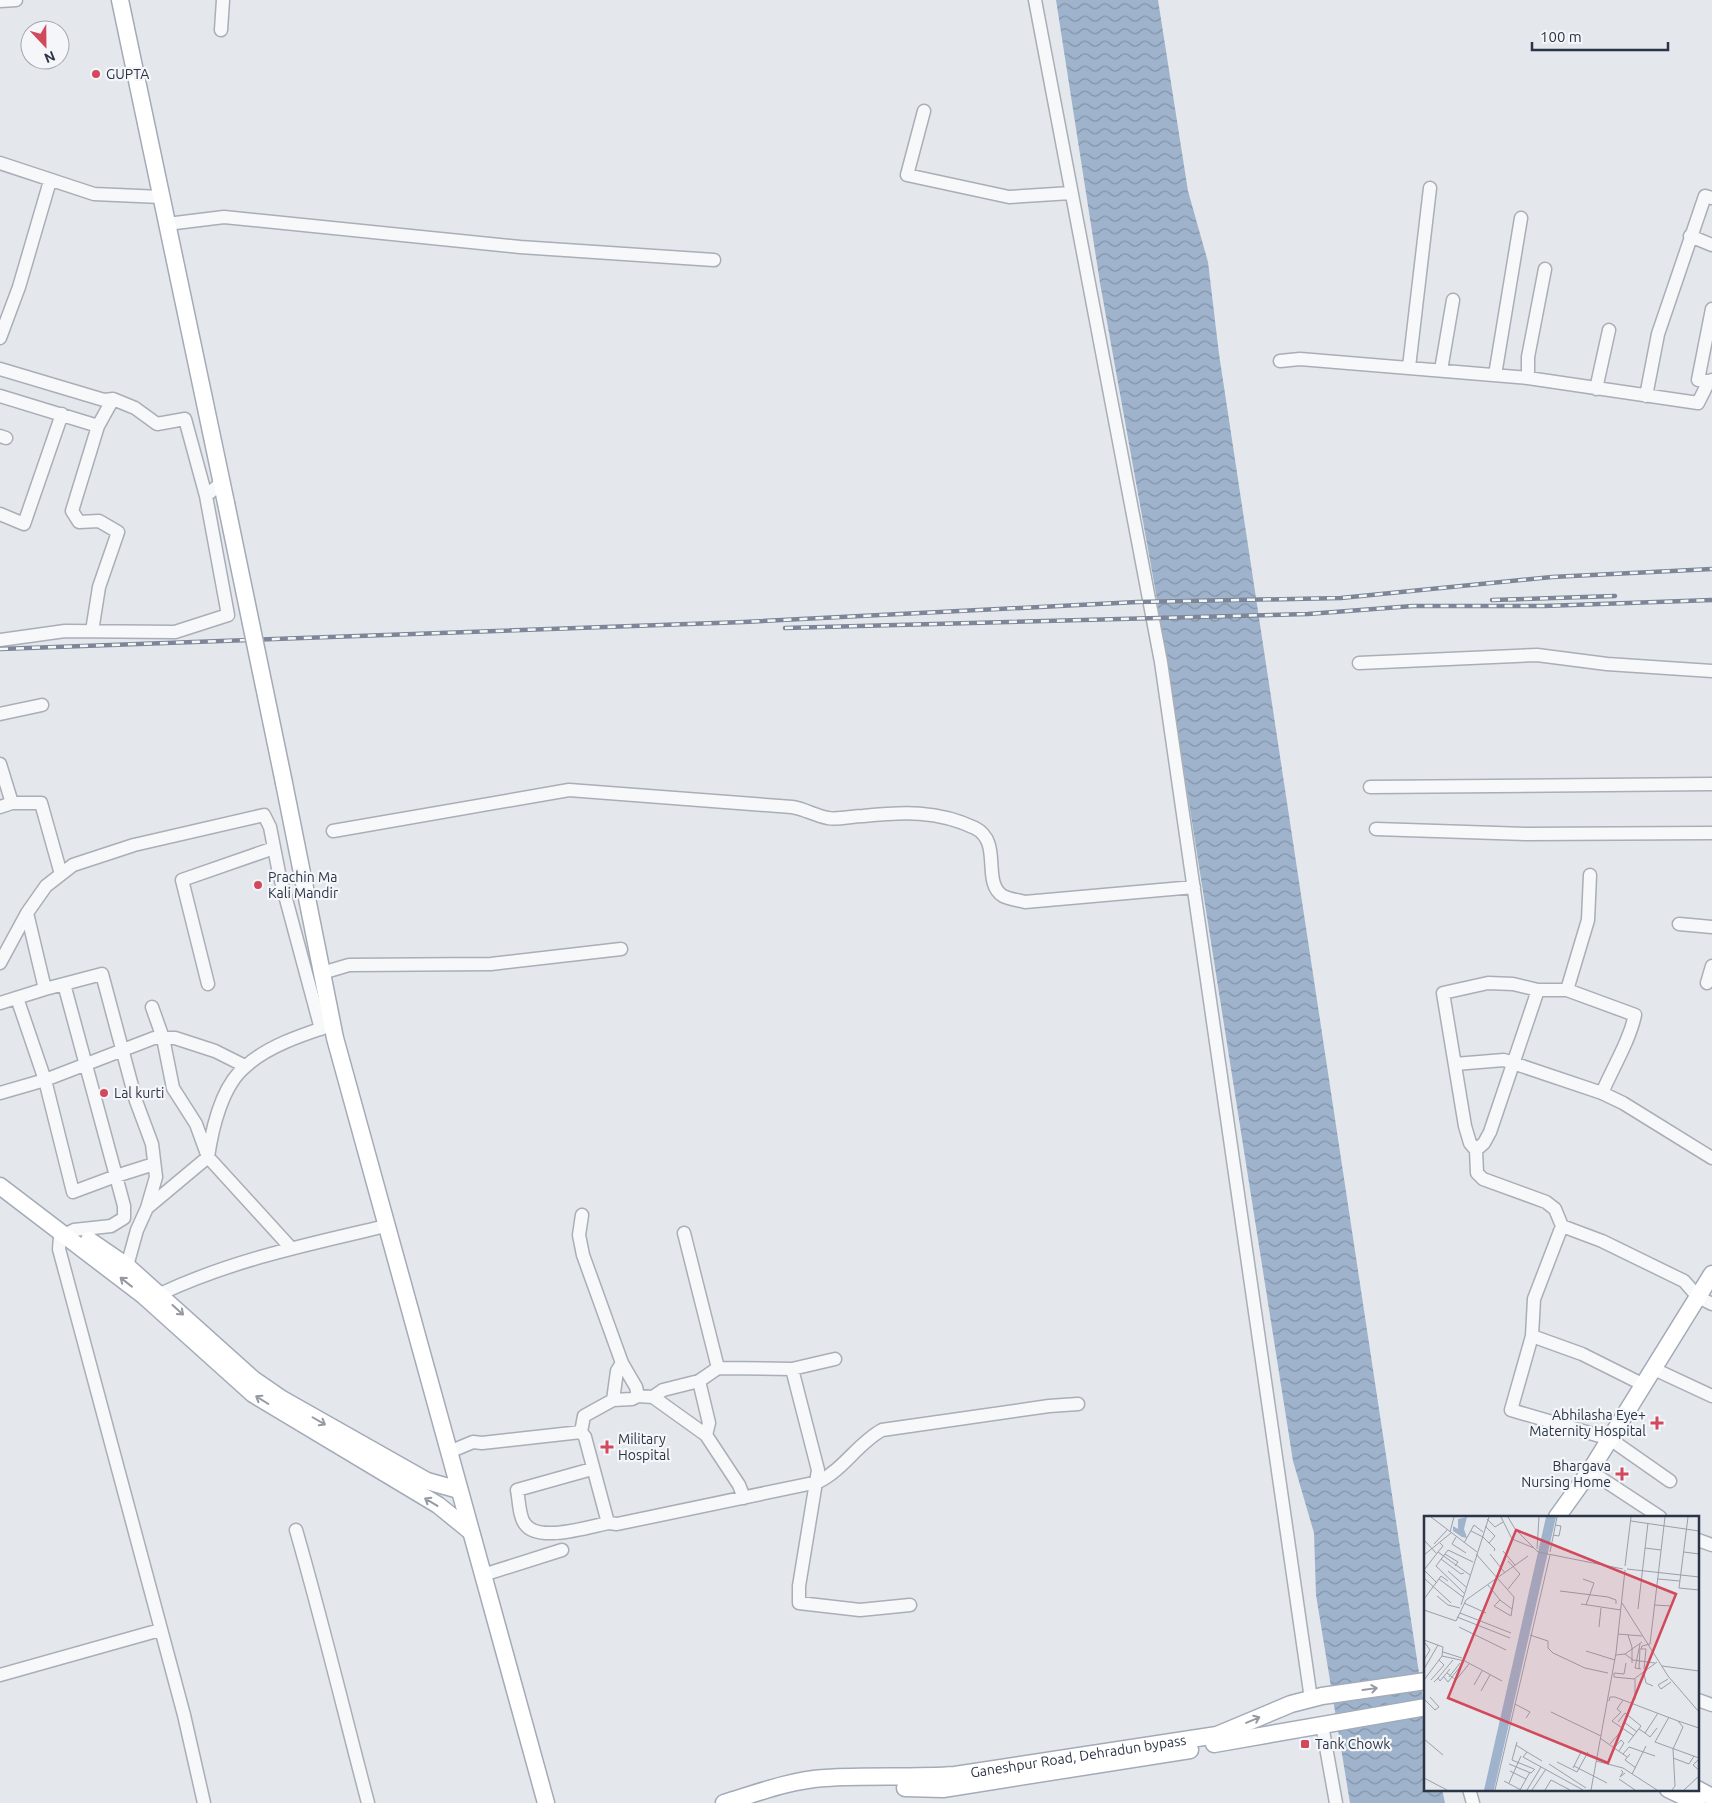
<svg xmlns="http://www.w3.org/2000/svg" width="1712" height="1803" font-family="Ubuntu,sans-serif">
  <style>
    .water { fill: url(#water-waves) }
    .lines { fill: none; stroke-linecap: round; stroke-linejoin: round }
    .minor-casing { stroke: #a9aeb7; stroke-width: 15 }
    .major-casing { stroke: #a3abb8; stroke-width: 19 }
    .minor { stroke: #f7f8fa; stroke-width: 12 }
    .major { stroke: #fff; stroke-width: 16 }
    .rail-casing { stroke: #7d8696; stroke-width: 4.5 }
    .rail { stroke: #f4f6f9; stroke-width: 2.5; stroke-dasharray: 8; stroke-linecap: butt }
    .major-bridge-casing { stroke: #a3abb8; stroke-width: 19; stroke-linecap: butt }
    .major-bridge { stroke: #fff; stroke-width: 16 }
    .oneway { stroke: #959aa2 }
    .poi-dot { fill: #d1495b; stroke: #f4f6f9; stroke-width: 2 }
    .labels { text-anchor: middle; stroke-width: 4.5; stroke-linejoin: round; paint-order: stroke }
    .poi-label { font-size: 14px; fill: #2b3445; stroke: #f4f6f9; text-anchor: start }
    .street-label { font-size: 14px; fill: #2b3445; stroke: #f4f6f9 }
    .inset-road { fill: none; stroke: #9a9fa9; stroke-width: 1 }
    .view { fill: #d1495b; fill-opacity: 0.15; stroke: #d1495b; stroke-width: 2.5 }
    .inset-edge { fill: none; stroke: #2b3445; stroke-width: 2.5 }
  </style>
  <defs>
    <pattern id="water-waves" width="16" height="10" patternUnits="userSpaceOnUse" patternTransform="scale(1.25)"><rect width="16" height="10" fill="#9fb4cc"/><path d="M0 5q4-4 8 0t8 0" fill="none" stroke="#8293a7"/></pattern>
  </defs>
  <rect width="100%" height="100%" fill="#e4e7ec"/>
  <path class="water" d="M1056,0H1158L1188,191L1208,262L1219,354L1426,1719V1789H1442L1445,1803H1350L1316,1595L1314,1533L1293,1461L1155,588L1100,283Z"/>
  <g class="lines">
    <defs>
      <path id="minor" d="M1035,0L1161,662L1311,1699
        M0,1L16,0
        M221,30L223,0
        M924,111L907,175L1009,197L1071,193
        M0,163L94,194L161,197
        M167,224L224,217L520,247L714,260
        M1690,236L1712,245
        M0,338L19,287L50,181
        M1280,361L1300,359L1528,378L1698,403L1709,381L1712,380
        M1409,367L1430,188
        M0,369L104,400L113,399L98,426L72,511L79,522L99,521L118,532L99,587L92,631
        M1441,370L1453,300
        M1495,375L1521,218
        M1528,378V357L1545,269
        M1709,381L1698,380L1712,309
        M1596,389L1609,330
        M0,396L98,426
        M1646,396L1658,334L1705,196L1712,198
        M113,399L135,408L157,424L185,419L206,496
        M0,436L6,438
        M0,514L24,524L62,414
        M0,640L65,631L175,632L228,615L206,496L222,482
        M1359,663L1537,655L1607,664L1712,671
        M0,714L42,705
        M0,764L12,803H41L61,874
        M1370,787L1712,784
        M0,807L12,803
        M1376,829L1526,834L1712,833
        M333,831L569,790L792,807C805,809 816,816 828,818C838,820 852,816 863,816C903,812 937,810 975,828C1003,842 981,882 1003,896C1009,899 1017,900 1025,902L1194,887
        M1679,924L1712,927
        M0,963L27,913L46,886L73,865L134,845L264,815L270,827L279,873L321,1029
        M322,973L349,965L491,964L621,949
        M1707,983L1712,966
        M64,984L116,1176L154,1164
        M208,984L182,880L274,848
        M45,989L102,974L136,1101L152,1144L156,1177L147,1208
        M1567,990L1588,920L1590,875
        M17,998L45,1080L73,1192L116,1176L124,1206V1218L111,1226L74,1230L60,1237L59,1249L184,1715L204,1803
        M0,1003L45,989L27,913
        M152,1007L163,1038L173,1088L196,1124L208,1157L291,1248
        M1455,1064L1504,1060L1602,1093L1623,1103L1712,1158
        M0,1093L45,1080L154,1038H175L215,1051L245,1066
        M1602,1093C1613,1067 1629,1042 1635,1015L1567,990H1538L1513,984L1488,983L1443,993L1465,1126L1470,1143L1476,1150L1477,1173L1483,1179L1546,1202L1555,1209L1562,1226L1534,1299L1532,1336L1511,1410L1610,1439L1670,1481
        M1476,1150L1484,1143L1490,1132L1538,990
        M582,1215L579,1235L583,1255L622,1363L636,1387L638,1396
        M1562,1226L1602,1241L1684,1281L1698,1297L1712,1304
        M684,1233L718,1368
        M127,1266L137,1230L147,1208L208,1157C212,1129 222,1085 246,1066C268,1046 302,1035 329,1026
        M160,1294C232,1260 309,1244 386,1226
        M1532,1336L1582,1354L1644,1385
        M792,1369L818,1470L799,1586V1603L860,1610L910,1605
        M1654,1369L1712,1396
        M699,1381L709,1423L706,1435
        M653,1397L663,1390L699,1381L718,1368L792,1369L835,1359
        M613,1400L617,1371L622,1363
        M449,1452L473,1442L482,1443L581,1432
        M592,1469L517,1490C519,1499 519,1517 525,1524C538,1543 588,1527 608,1523L617,1524L818,1482C843,1470 858,1443 882,1430L1049,1406L1078,1404
        M1590,1471L1660,1517
        M608,1523L585,1437L581,1432L584,1416L613,1400L632,1399L638,1396L653,1397L706,1435L739,1485L744,1498
        M296,1530C322,1620 344,1712 368,1803
        M1698,1540L1712,1545
        M483,1575L562,1550
        M0,1675L160,1630
        M1698,1700L1712,1705
        M1322,1725L1336,1803
        M1469,1789L1473,1803"/>
      <g id="major">
        <path d="M120,0L226,503"/>
        <path d="M284,783L335,1038L546,1803"/>
        <path d="M0,1186L144,1296L253,1394L438,1505L470,1531"/>
        <path d="M89,1240L127,1266L253,1379L282,1399L427,1481L459,1490"/>
        <path d="M1557,1517L1590,1471L1712,1274"/>
        <path d="M1214,1744L1426,1707"/>
        <path d="M905,1788L943,1789L1190,1750"/>
        <path d="M1668,1789L1697,1803"/>
        <path d="M1697,1789L1712,1797"/>
        <path id="s1" d="M724,1803C757,1793 791,1780 825,1778C868,1775 912,1778 955,1775L1217,1735L1291,1704L1322,1696L1426,1681"/>
      </g>
    </defs>
    <use href="#minor" class="minor-casing"/>
    <use href="#major" class="major-casing"/>
    <use href="#minor" class="minor"/>
    <use href="#major" class="major"/>
    <defs>
      <path id="rail" d="M1492,600L1615,596
        M785,628L1308,614L1413,606H1544L1712,600
        M0,649L744,622L1137,602L1341,598L1552,577L1712,569"/>
    </defs>
    <use href="#rail" class="rail-casing"/>
    <use href="#rail" class="rail"/>
    <defs>
      <path id="major-bridge" d="M226,503L284,783"/>
    </defs>
    <use href="#major-bridge" class="major-bridge-casing"/>
    <use href="#major-bridge" class="major-bridge"/>
  </g>
  <defs><path id="oneway-shaft" d="M-6 0H5M1.5-3L5.5 0L1.5 3" fill="none" stroke-width="1.6" stroke-linecap="round" stroke-linejoin="round" transform="scale(1.25)"/></defs>
  <g class="oneway">
    <use href="#oneway-shaft" transform="translate(126 1282) rotate(-142)"/>
    <use href="#oneway-shaft" transform="translate(178 1310) rotate(42)"/>
    <use href="#oneway-shaft" transform="translate(262 1400) rotate(-148)"/>
    <use href="#oneway-shaft" transform="translate(319 1421) rotate(30)"/>
    <use href="#oneway-shaft" transform="translate(431 1502) rotate(-149)"/>
    <use href="#oneway-shaft" transform="translate(1370 1689) rotate(-8)"/>
    <use href="#oneway-shaft" transform="translate(1253 1720) rotate(-23)"/>
  </g>
  <g class="poi-dot">
    <circle cx="96" cy="74" r="5"/>
    <circle cx="258" cy="885" r="5"/>
    <circle cx="104" cy="1093" r="5"/>
    <path d="M1654.5 1415.5h5v5h5v5h-5v5h-5v-5h-5v-5h5z"/>
    <path d="M604.5 1439.5h5v5h5v5h-5v5h-5v-5h-5v-5h5z"/>
    <path d="M1619.5 1466.5h5v5h5v5h-5v5h-5v-5h-5v-5h5z"/>
    <rect x="1300" y="1739" width="10" height="10" rx="2.5"/>
  </g>
  <g class="labels">
    <g class="poi-label">
      <text x="106" y="79">GUPTA</text>
      <text x="268" y="882">Prachin Ma<tspan x="268" dy="16">Kali Mandir</tspan></text>
      <text x="114" y="1098">Lal kurti</text>
      <text x="1646" y="1420" text-anchor="end">Abhilasha Eye+<tspan x="1646" dy="16">Maternity Hospital</tspan></text>
      <text x="618" y="1444">Military<tspan x="618" dy="16">Hospital</tspan></text>
      <text x="1611" y="1471" text-anchor="end">Bhargava<tspan x="1611" dy="16">Nursing Home</tspan></text>
      <text x="1315" y="1749">Tank Chowk</text>
    </g>
    <g class="street-label">
      <text dy="5" stroke="none"><textPath href="#s1" startOffset="359">Ganeshpur Road, Dehradun bypass</textPath></text>
    </g>
  </g>
  <g transform="translate(1424 1516)">
    <rect width="275" height="275" fill="#e4e7ec"/>
    <path d="M43,1L40,13L43,22L38,21L29,15V10L34,13V3ZM122,1H132L70,274H60Z" fill="#9fb4cc"/>
    <path class="inset-road" d="M7,1L53,36M77,1L88,23L110,32M84,1L91,13L114,36L199,53M264,1L255,72L275,74M63,3L71,11L79,6M207,5L275,15M61,10L71,20L65,27M47,15L59,21L71,33L70,35M26,16L30,1M129,19L135,20L137,10L131,9M32,21L28,28L42,37M0,24L13,38M16,27L19,30L14,36L46,59M40,27L50,9L59,16M10,28L23,14M221,32L237,34M113,33L115,1M79,35L91,49M126,36L133,1M260,36L275,38M21,38L34,46L31,50M52,38L90,81L87,100L70,90L76,84M66,38L81,57M0,39L27,17M17,43L37,58L40,57M84,45L96,58L84,73M201,50L207,1M203,53L275,61M0,54L14,36M0,54L13,67M24,55L42,71M0,62L27,87M15,63L39,81M159,63L170,67L162,89M234,63L256,65M64,69L76,84L88,93M136,75L184,81L192,84V88M40,77L12,50L24,34L49,46M13,80L24,89L36,92M0,83L17,60L24,65M40,87L62,97M198,87L244,160L275,196M157,88L197,94M37,89L65,1M231,89L247,90M214,93L224,7M0,94L32,105L42,84L104,40M36,97L87,117M33,101L86,122M35,111L82,134M175,111L177,92M194,118L218,120M106,119L124,125V132L129,137L161,152L184,157M204,119L208,131V147M0,124L19,131L18,140L0,164M216,128L211,152L217,153M162,135L191,144M19,136L38,142M201,138L209,144L231,147M192,139L201,138L218,126M18,140L41,145L78,165M0,144L6,134L1,127M238,150L275,155M0,153L14,129M215,153L216,132M220,153L222,133H217L218,130L226,128L241,1M23,157L32,164L45,148M190,157V161L210,163L233,146M190,157L200,158L202,147M220,158L222,167L229,170M20,161L24,166L39,147M25,161L36,147M14,162L29,144M244,163L234,169L237,173L247,166M7,164L20,149L15,144M10,166L14,162L16,165L26,153M50,169L58,155M57,175L66,159M6,181L15,191L11,194M0,183L11,194M211,183V163M199,184L193,193L197,196L188,205L210,220M185,185L186,181H191L254,205L259,211L249,233L251,270L248,274M91,188L106,196L102,202M127,196L177,220M245,201L231,226L275,242M254,205L275,212M194,206L201,197L217,210L204,227M200,206L213,216M215,213L221,217L234,197M221,217L226,221L233,212M176,222L203,241M0,223L19,239M93,226L88,244L110,253M186,228L199,213M92,229L103,236L99,241L159,274M190,232L197,224L200,227L195,235M103,236L118,245M199,238L205,231L231,240M206,238L201,244L212,252M249,242L265,248L270,240M275,243L269,249L275,254M172,245L199,252L233,274M133,246L153,256L164,236M85,248L107,257L111,253M125,248L162,272M150,250L183,267M149,252L157,236L163,239M197,254L199,256L196,261L201,257M86,255L102,263M208,258L222,230M0,262L23,274M195,263L211,274M80,265L97,274M85,267L97,240M71,274L126,39M96,274L106,256M103,274L117,251M108,274L122,253M121,274L127,264L146,274M167,274L192,137L201,54M260,274L275,260"/>
    <path class="view" d="M92,14L252,78L184,247L24,182Z"/>
    <rect width="275" height="275" class="inset-edge"/>
  </g>
  <g transform="translate(45 45) rotate(158)"><circle r="24" fill="#f4f6f9" stroke="#a4a8b1"/>
  <path d="M0-4L9 19L0 12L-9 19Z" fill="#d1495b"/>
  <text y="-8" font-size="14" font-weight="bold" text-anchor="middle" fill="#2b3445">N</text>
  </g>
  <path d="M1532 42v8h136v-8" fill="none" stroke="#2b3445" stroke-width="2.5"/>
  <text x="1540" y="42" font-size="15" fill="#2b3445" stroke="#f4f6f9" stroke-width="4" paint-order="stroke">100 m</text>
</svg>
